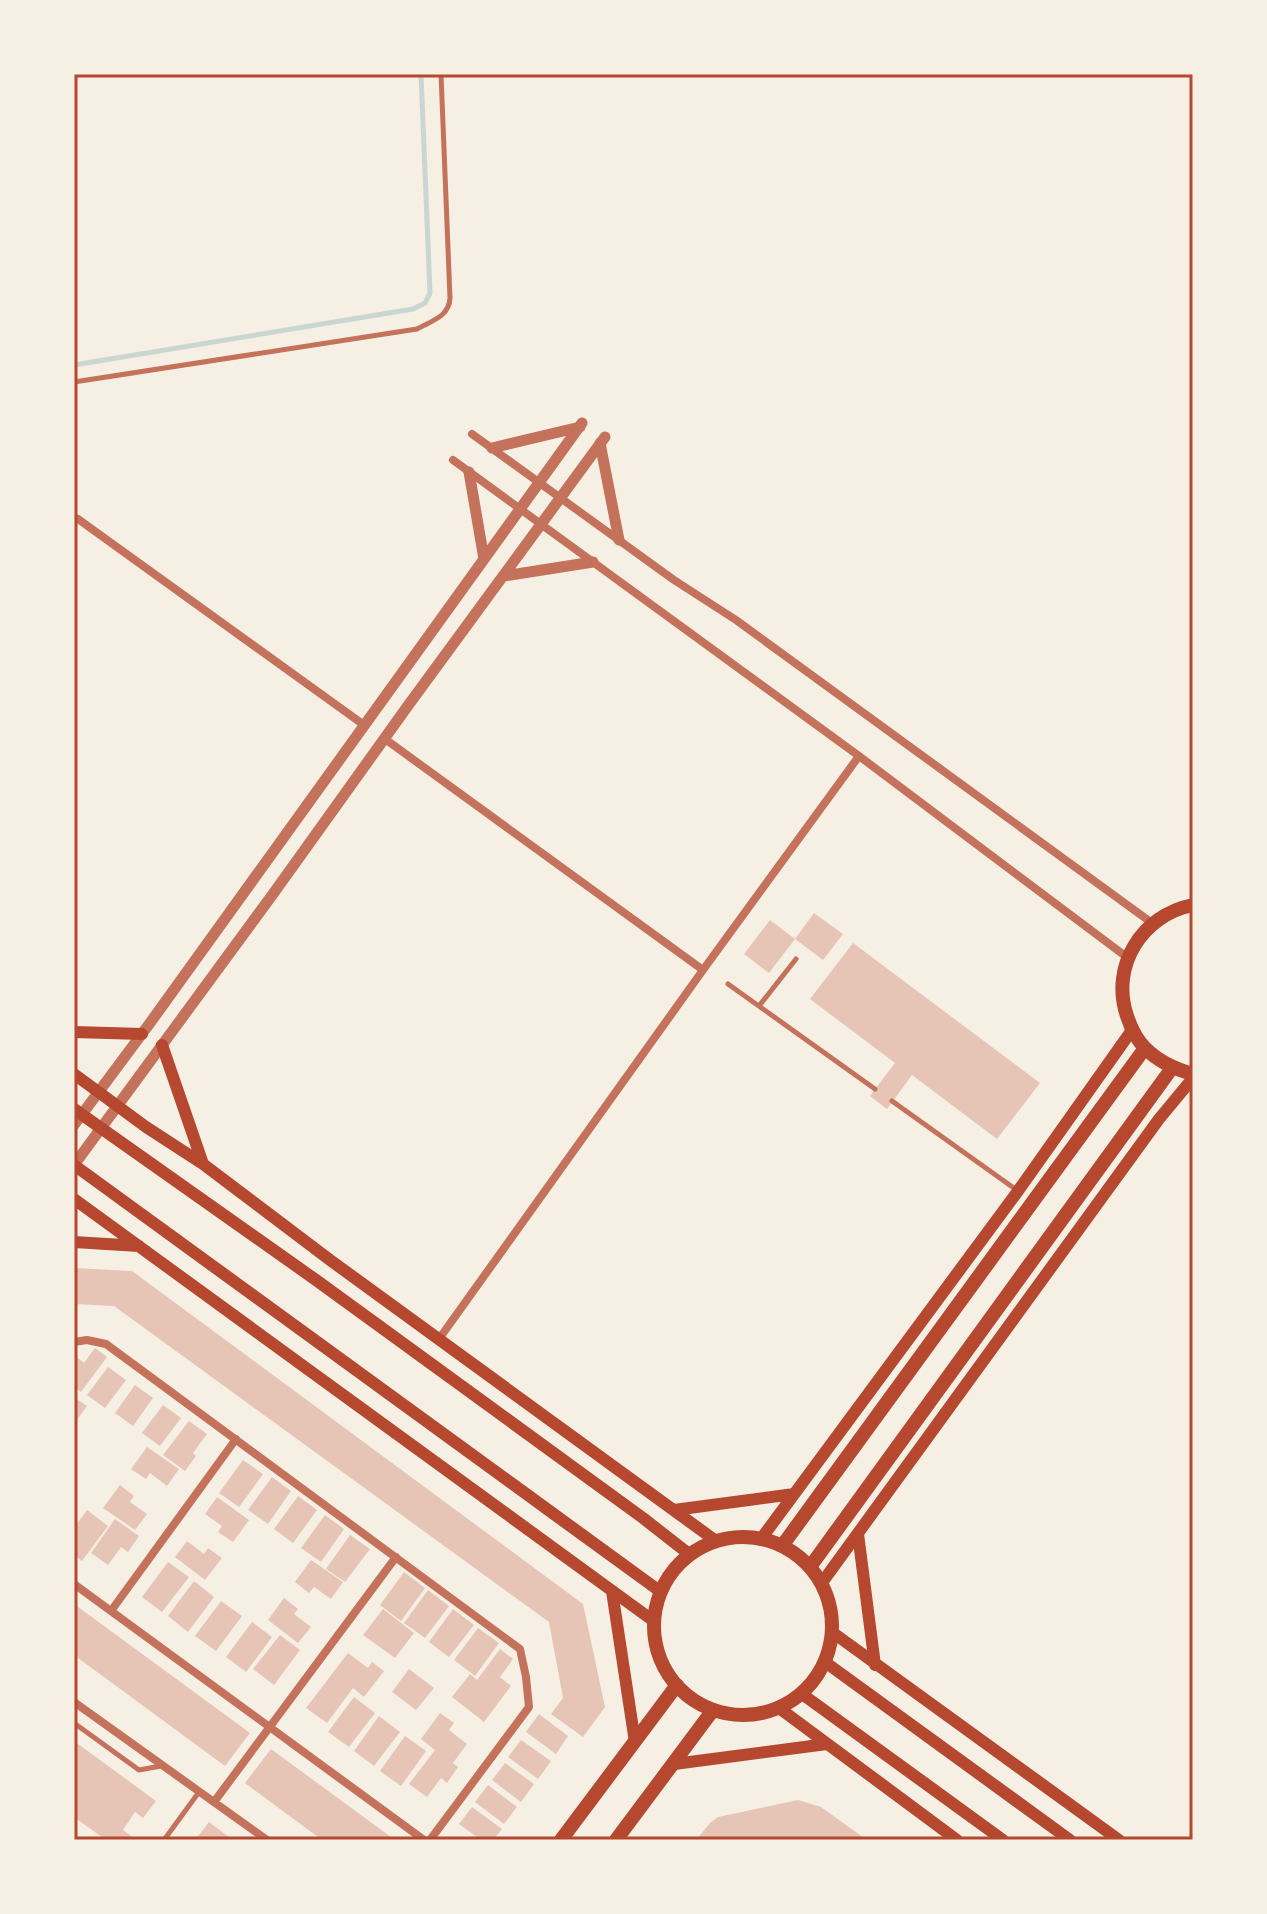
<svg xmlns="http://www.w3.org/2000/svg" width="1267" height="1914" font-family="'Space Grotesk',sans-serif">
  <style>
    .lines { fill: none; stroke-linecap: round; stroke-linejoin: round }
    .stream { stroke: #c9d6d2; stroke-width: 5 }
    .building { fill: #e6c5b7 }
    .service { stroke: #c5725c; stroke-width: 5 }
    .minor { stroke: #c5725c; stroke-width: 8 }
    .tertiary { stroke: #c5725c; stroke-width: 11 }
    .secondary { stroke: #b5482f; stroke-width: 12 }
    .primary { stroke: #b5482f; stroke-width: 14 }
    .neatline { fill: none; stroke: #b5482f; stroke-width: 3 }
  </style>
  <rect width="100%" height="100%" fill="#f6efe4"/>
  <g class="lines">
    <path class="stream" d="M74,365L413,309L425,303L430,293L421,74"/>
  </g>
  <path class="building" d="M814,913L843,934L823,960L795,939Z
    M770,920L795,939L769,973L744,954Z
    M853,943L1040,1083L997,1139L912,1075L887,1109L870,1096L895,1063L810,999Z
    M74,1268L132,1271L583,1604L605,1707L583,1737L551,1714L563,1698L549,1622L114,1306L74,1304Z
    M95,1348L107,1357L81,1392L74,1387V1355L84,1363Z
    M108,1367L126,1380L105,1408L87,1395Z
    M135,1385L153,1398L133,1426L115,1413Z
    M74,1397L87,1406L74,1424Z
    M163,1405L181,1418L160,1446L142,1433Z
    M189,1421L207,1434L193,1453L196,1456L185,1471L163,1455Z
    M147,1447L179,1469L167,1486L150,1473L146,1479L131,1469Z
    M243,1460L263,1474L239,1507L219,1493Z
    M272,1477L291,1491L268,1524L248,1510Z
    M120,1485L134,1496L130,1502L147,1514L135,1530L103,1508Z
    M298,1496L317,1510L293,1543L274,1529Z
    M217,1497L249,1520L233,1542L218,1532L222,1526L205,1514Z
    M87,1510L108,1526L82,1561L74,1555V1528Z
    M325,1515L344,1529L321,1562L301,1548Z
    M115,1519L139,1536L128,1552L121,1547L108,1565L91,1553Z
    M350,1535L370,1549L345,1582L326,1569Z
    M187,1541L204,1554L208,1548L222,1558L205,1580L175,1557Z
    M311,1560L343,1582L331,1599L314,1587L309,1593L295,1582Z
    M168,1562L189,1577L162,1612L142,1597Z
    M404,1572L425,1588L401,1621L380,1605Z
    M194,1581L214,1597L188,1632L168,1616Z
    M428,1590L449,1606L425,1638L404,1623Z
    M284,1598L298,1609L294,1614L311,1627L298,1643L268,1620Z
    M221,1601L242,1616L216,1651L195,1636Z
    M74,1604L250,1733L225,1766L74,1655Z
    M383,1609L414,1633L395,1658L363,1635Z
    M453,1609L474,1625L449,1657L429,1642Z
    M252,1622L272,1637L246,1672L226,1657Z
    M478,1628L499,1643L475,1676L454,1660Z
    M280,1635L300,1650L274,1685L253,1669Z
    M500,1649L513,1659L500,1677L511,1686L484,1722L452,1697L470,1674L477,1680Z
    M348,1653L368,1668L372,1662L384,1671L364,1697L353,1688L327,1723L306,1708Z
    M409,1669L434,1688L416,1710L392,1692Z
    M354,1697L375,1713L349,1747L328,1732Z
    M440,1713L454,1723L449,1730L467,1744L453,1763L458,1767L447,1783L441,1778L427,1797L409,1784L435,1750L421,1739Z
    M539,1714L568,1736L556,1754L526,1732Z
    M379,1716L400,1732L374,1766L354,1751Z
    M405,1736L426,1751L401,1786L380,1771Z
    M521,1740L551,1761L538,1779L508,1757Z
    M74,1741L156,1801L143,1818L135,1812L123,1830L131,1836L128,1840H106L74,1817Z
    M271,1749L395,1840H322L245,1783Z
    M505,1763L534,1784L521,1802L492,1780Z
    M488,1785L517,1807L504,1824L475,1802Z
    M798,1800L821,1807L867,1840H696L710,1823L718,1817Z
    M472,1807L502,1829L493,1840H481L459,1824Z
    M209,1822L233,1840H195Z"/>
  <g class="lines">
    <path class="service" d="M74,382L417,329C431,321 449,317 450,298L441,74
      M728,984L875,1089
      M759,1006L796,959
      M892,1101L1018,1191
      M74,1723L139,1770L161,1766
      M164,1840L199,1792"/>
    <path class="minor" d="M472,434L674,580L736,620L1152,923
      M453,460L859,756L1128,958
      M78,519L364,725
      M385,739L703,970
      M439,1339L703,970L859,756
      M74,1342L87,1340L106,1344L520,1649L526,1677L529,1707L430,1840
      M74,1584L424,1840
      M111,1611L236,1439
      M74,1702L267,1840
      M214,1802L396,1557"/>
    <path class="tertiary" d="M600,443L619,540
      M492,448L580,427
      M469,472L484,559
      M504,576L593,562
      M74,1125L150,1023L582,423
      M74,1165L273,894L407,707L605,437"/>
    <path class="secondary" d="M74,1032L142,1034
      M162,1045L203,1164
      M74,1074L146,1127L203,1164L330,1260L716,1541
      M74,1109L316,1280L643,1518L689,1554
      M74,1165L661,1592
      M74,1199L655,1622
      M74,1242L139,1246
      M674,1510L794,1494
      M858,1534L875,1665
      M761,1539L1018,1191L1132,1030
      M821,1584L1159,1119L1193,1078
      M612,1591L635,1742
      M832,1632L1119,1840
      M825,1662L1070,1840
      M802,1694L1003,1840
      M779,1708L957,1840
      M674,1764L827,1744"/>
    <path class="primary" d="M1193,905C1142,915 1110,966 1127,1016C1131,1028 1136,1039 1145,1048C1159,1062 1174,1069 1193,1074
      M654 1626a89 89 0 1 1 178 0a89 89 0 1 1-178 0Z
      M782,1546L1145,1048
      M810,1567L1172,1068
      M561,1840L677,1685
      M616,1840L713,1710"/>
  </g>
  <rect width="1267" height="1914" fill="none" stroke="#f6efe4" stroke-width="152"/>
  <rect x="76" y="76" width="1115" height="1762" class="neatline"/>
</svg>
